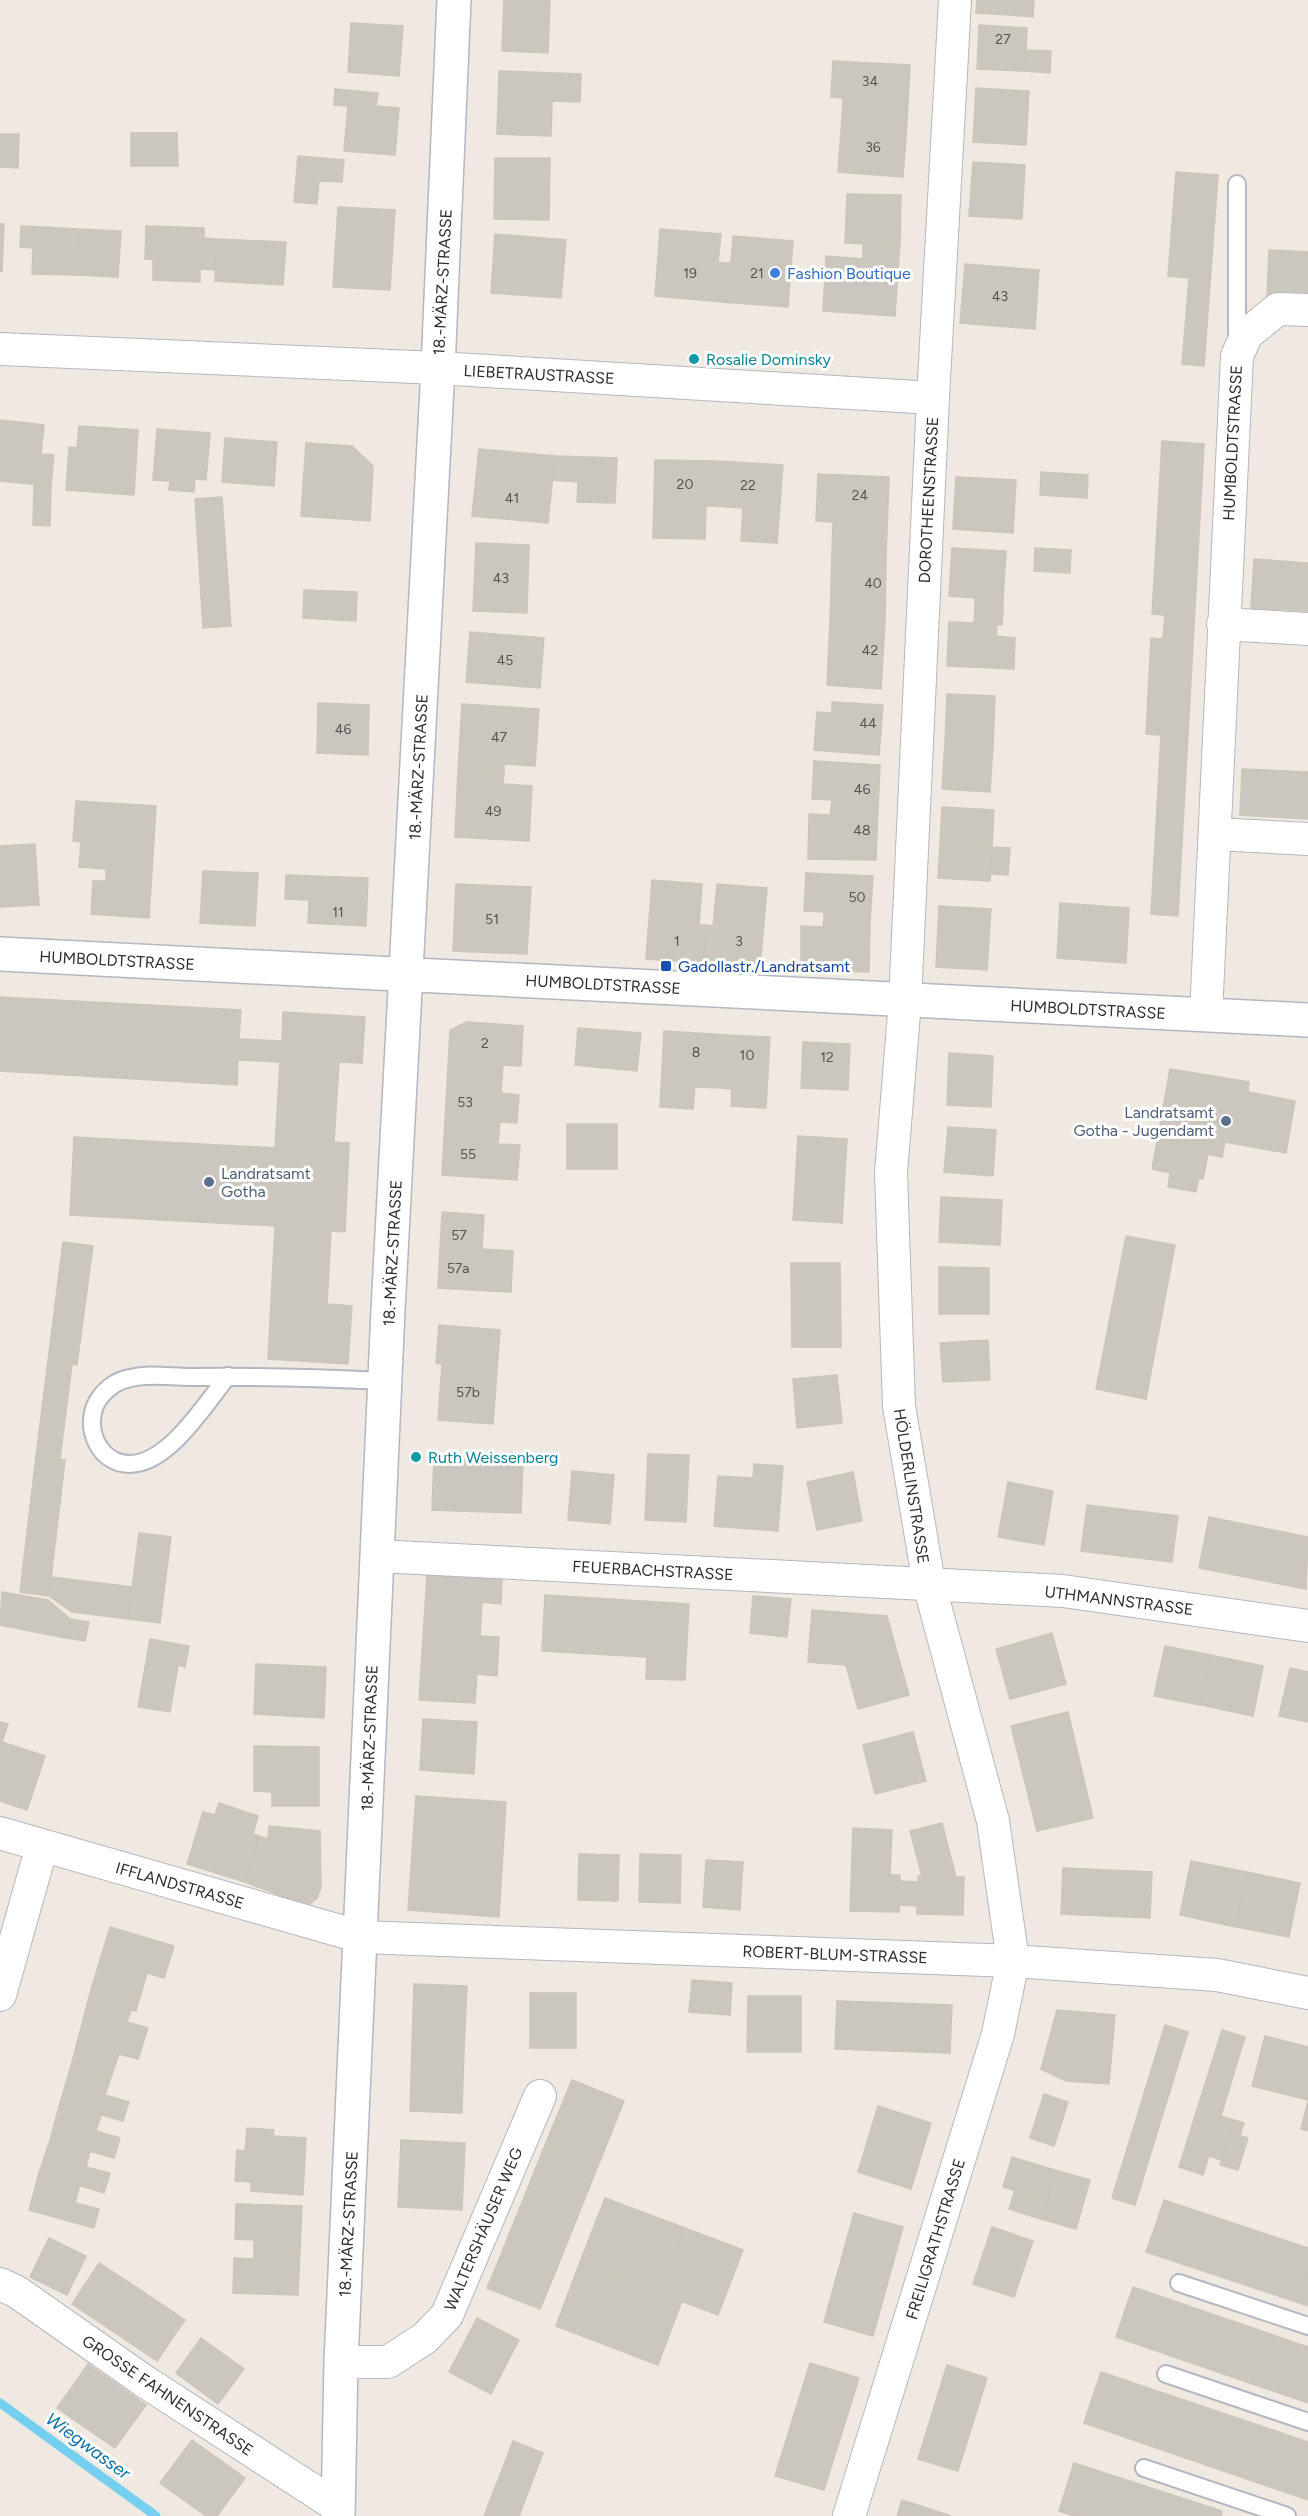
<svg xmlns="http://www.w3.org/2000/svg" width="1308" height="2516" font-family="Figtree,sans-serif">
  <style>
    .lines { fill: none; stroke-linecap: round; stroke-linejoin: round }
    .stream { stroke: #75cff0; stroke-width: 9 }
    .building { fill: #cbc7bf; stroke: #cbc5ba; stroke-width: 1.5 }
    .lane-casing { stroke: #b4b7c1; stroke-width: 20 }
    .street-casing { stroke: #b4b7c1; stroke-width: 34 }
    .secondary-casing { stroke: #b4b7c1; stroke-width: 36 }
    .lane { stroke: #fff; stroke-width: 16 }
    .street { stroke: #fff; stroke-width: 32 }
    .secondary { stroke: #fff; stroke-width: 33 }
    .shop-dot { fill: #3f7fe0; stroke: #fff; stroke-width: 2 }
    .culture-dot { fill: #0f9aa8; stroke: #fff; stroke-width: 2 }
    .transit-dot { fill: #1a4fb4; stroke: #fff; stroke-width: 2 }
    .service-dot { fill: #5c6f8a; stroke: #fff; stroke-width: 2 }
    .labels { text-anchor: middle; stroke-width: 6; stroke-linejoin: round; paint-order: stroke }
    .number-label { font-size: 14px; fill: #555452 }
    .shop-label { font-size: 16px; fill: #366cbe; stroke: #fff; text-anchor: start }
    .street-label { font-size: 16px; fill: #2e2e2e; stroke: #fff }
    .culture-label { font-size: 16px; fill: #0d838f; stroke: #fff; text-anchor: start }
    .transit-label { font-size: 16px; fill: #164399; stroke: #fff; text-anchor: start }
    .service-label { font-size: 16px; fill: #4e5e75; stroke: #fff; text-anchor: end }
    .water-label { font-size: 18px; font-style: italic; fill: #0d6fa3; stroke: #fff }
  </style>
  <rect width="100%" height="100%" fill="#efe9e1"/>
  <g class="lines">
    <path class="stream" d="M0,2403L156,2516"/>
  </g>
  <path class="building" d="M504,0H550L548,53L502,51Z
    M977,0H1011L1010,15L976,13Z
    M1011,0H1034L1033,17L1010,15Z
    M351,23L403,26L399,76L348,72Z
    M979,25L1027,28L1025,71L977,69Z
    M1026,50L1051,51L1050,73L1025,71Z
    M833,61L910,65L907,122L842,118L843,98L831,97Z
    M499,71L581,74L580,102L552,101L551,136L497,134Z
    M976,88L1029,91L1026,145L973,142Z
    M335,89L378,93L376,106L399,108L395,155L344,151L348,106L334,105Z
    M842,118L907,122L903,177L838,172Z
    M131,133H177L178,166H131Z
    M0,134H19L18,168L0,167Z
    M298,156L344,160L342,182L319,181L317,204L294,202Z
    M495,158H550L549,220L494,219Z
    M973,162L1025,165L1022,219L969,216Z
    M1176,172L1218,175L1204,366L1182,364L1189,278L1168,276Z
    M847,194L901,195L900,245L845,243Z
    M338,207L395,210L390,290L333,287Z
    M0,224H4L2,272L0,271Z
    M21,226L78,229L77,275L32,274L33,248L20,247Z
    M146,226L204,228V238L216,239L215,270L200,269V282L153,280V259H145Z
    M78,229L121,231L118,277L77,275Z
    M660,229L721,234L718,262L725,263L722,302L655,296Z
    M495,234L566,240L561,298L491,293Z
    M733,236L793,241L788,307L722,302L725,263H731Z
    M216,239L286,242L283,285L215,281Z
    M863,244L900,245L899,256L863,254Z
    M1269,250L1308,252V300L1267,298Z
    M863,254L899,256L895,316L823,311L826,256L863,259Z
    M965,264L1039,270L1035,329L960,323Z
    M0,420L44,425L41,454L54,455L51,486L0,481Z
    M79,426L138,430L134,495L66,490L69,447L77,448Z
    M157,429L210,433L206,480L195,479L194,492L169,490L170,481L153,480Z
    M225,438L277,442L274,486L222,482Z
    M1162,441L1204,444L1178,916L1151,914L1161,735L1146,734L1151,638L1163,639L1165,615L1152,614Z
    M306,443L352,446L373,466L370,521L301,516Z
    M479,449L555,456L548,523L472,516Z
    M555,456L617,458L615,503L577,502L578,482L553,480Z
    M655,460L716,461L715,506H706L705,539L653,538Z
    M716,461L783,465L777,543L741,541L743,508L715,506Z
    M1041,472L1088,475L1087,498L1040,495Z
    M818,474L889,477L886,557L832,554L833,522L816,521Z
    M956,477L1016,480L1013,533L953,529Z
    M34,485L51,486L50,526L33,525Z
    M222,497L231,626L203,628L195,499Z
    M476,543L529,545L527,613L473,611Z
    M952,548L1006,551L1003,600L949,596Z
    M1035,548L1071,550L1070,573L1034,571Z
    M832,554L886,557L885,623L830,621Z
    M1254,559L1308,563V611L1251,608Z
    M304,590L357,592L356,621L303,618Z
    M975,598L1003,600V611L975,609Z
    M975,609L1003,611L1002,625L974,623Z
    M830,621L885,623L881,689L827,685Z
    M949,622L997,624L994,668L947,666Z
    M470,632L544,638L540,688L466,682Z
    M996,636L1015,638L1014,669L994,668Z
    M947,694L995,696L993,745L945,742Z
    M832,702L883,705L879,755L814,750L817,712L832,713Z
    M318,703L369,705L368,755L317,753Z
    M462,704L539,709L535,766L504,764V773L458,770Z
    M945,742L993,745L990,792L942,789Z
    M814,761L880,765L878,810L831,808L832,800L812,799Z
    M1242,769L1308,772V819L1240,815Z
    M458,770L504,773L503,784L532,786L529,841L455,837Z
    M76,801L156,806L149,918L91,914L93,881H106V869L79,867L81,842L73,841Z
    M942,807L994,810L992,847L940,844Z
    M831,808L878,810L876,860L808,859L809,814L830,815Z
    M35,844L39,905L0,907V846Z
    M940,844L992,847L990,881L938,878Z
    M992,847L1010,848L1008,875L990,874Z
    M203,871L258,873L255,926L200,923Z
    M806,873L873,876L870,922L824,920V912L804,911Z
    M286,875L368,878L366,926L308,923L309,900L285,899Z
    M652,880L702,884L699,925H707L704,963L646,959Z
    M456,884L531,887L527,954L453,951Z
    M717,884L767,888L760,968L704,963L707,925L713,926Z
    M1060,903L1129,908L1126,963L1057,958Z
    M939,906L991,909L987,970L936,967Z
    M824,920L870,922L869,972L801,970V926L823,927Z
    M0,997L241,1010L239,1039L282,1041L283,1012L365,1017L362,1063L339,1062L334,1142L349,1143L345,1232L331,1231L327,1304L352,1306L348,1364L268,1359L275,1226L70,1215L74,1137L275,1148L280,1062L238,1060L237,1085L0,1071Z
    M467,1022L523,1026L521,1066L503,1065L501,1093L519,1095L517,1123L500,1122L498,1144L520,1145L517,1180L442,1175L450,1030Z
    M578,1028L641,1033L637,1071L575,1065Z
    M664,1031L726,1035L722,1088L695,1087L693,1109L660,1107Z
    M726,1035L770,1037L766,1108L731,1106L732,1089L722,1088Z
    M803,1042L850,1044L848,1090L801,1088Z
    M949,1053L993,1056L991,1107L947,1105Z
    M1170,1069L1249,1082L1248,1092L1295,1101L1286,1153L1225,1142L1222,1157L1208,1154L1203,1179L1199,1178L1196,1192L1168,1187L1170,1173L1152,1169Z
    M567,1124H617V1169H567Z
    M948,1127L996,1130L993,1176L944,1172Z
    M798,1136L847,1139L842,1223L793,1220Z
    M941,1197L1002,1200L1000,1245L939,1242Z
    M442,1212L484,1215L482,1249L513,1251L511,1292L438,1288Z
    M1126,1236L1175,1245L1146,1399L1096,1389Z
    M63,1242L93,1246L77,1365L48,1361Z
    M791,1263H840L841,1347H792Z
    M939,1267L989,1268V1314H939Z
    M439,1325L500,1330L493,1424L438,1420L442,1364L436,1363Z
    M988,1340L990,1380L943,1382L940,1343Z
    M48,1361L72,1364L60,1459L36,1456Z
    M837,1375L842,1423L797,1428L793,1379Z
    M648,1454L689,1455L686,1522L645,1520Z
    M434,1455L523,1459L521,1513L432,1510Z
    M36,1456L65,1460L49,1596L20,1592Z
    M754,1464L783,1466L778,1531L714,1526L718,1476L753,1478Z
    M572,1471L614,1475L610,1524L568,1520Z
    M853,1472L862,1521L817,1530L807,1482Z
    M1008,1482L1053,1491L1044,1545L998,1537Z
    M1087,1505L1178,1516L1172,1562L1081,1551Z
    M1209,1517L1308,1537L1306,1589L1199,1568Z
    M139,1533L171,1537L160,1623L128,1619Z
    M427,1575L502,1580L501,1604L482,1602L480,1636L499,1637L497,1676L477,1674L475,1703L419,1700Z
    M51,1577L132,1587L128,1619L72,1612L49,1596Z
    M2,1592L48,1600L70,1619L66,1638L0,1625Z
    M545,1595L689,1604L685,1680L646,1679L647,1657L542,1651Z
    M753,1596L791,1599L787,1637L750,1633Z
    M812,1610L887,1616L909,1695L858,1709L846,1665L808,1662Z
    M70,1619L89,1622L85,1641L66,1638Z
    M1052,1633L1066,1684L1010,1699L996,1649Z
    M150,1639L189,1646L185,1667L178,1665L170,1712L138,1707Z
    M1165,1646L1211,1655L1201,1705L1154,1696Z
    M1211,1655L1263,1666L1253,1716L1201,1705Z
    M256,1664L326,1667L324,1718L254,1714Z
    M1290,1668L1308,1672V1722L1279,1716Z
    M1068,1712L1093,1818L1037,1831L1011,1726Z
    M423,1719L477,1722L474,1774L420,1770Z
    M0,1722L8,1724L2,1742L45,1756L27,1810L0,1801Z
    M913,1732L926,1781L875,1794L863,1745Z
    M254,1746L319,1747V1806H272V1792L254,1791Z
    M416,1796L506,1802L499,1917L408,1910Z
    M219,1803L258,1816L253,1834L259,1836L245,1882L187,1864L203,1812L215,1815Z
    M942,1823L956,1877H964L963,1915L917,1914V1906L899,1905V1912L850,1911L853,1828L892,1830L890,1875H900V1881L918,1882V1876H922L910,1831Z
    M269,1826L320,1831L321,1887L317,1898L310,1904L298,1902L245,1882L259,1836L268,1839Z
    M579,1854L619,1855L618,1901L578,1900Z
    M640,1854L681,1855L680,1903L639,1902Z
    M706,1860L743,1862L740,1910L703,1907Z
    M1191,1861L1247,1872L1236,1927L1180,1915Z
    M1063,1868L1152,1872L1150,1918L1061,1914Z
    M1247,1872L1300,1883L1289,1937L1236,1927Z
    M110,1927L174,1946L164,1978L147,1973L139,2000L92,1986Z
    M692,1980L732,1983L730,2015L689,2012Z
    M414,1984L467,1986L464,2049L412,2047Z
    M92,1986L139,2000L136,2011L131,2010L127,2022L148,2028L138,2059L119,2054L111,2077L71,2066Z
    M530,1993H576V2048H530Z
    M748,1996H801V2052H747Z
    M837,2001L952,2005L950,2053L835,2049Z
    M1057,2010L1115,2015L1109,2084L1066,2081L1041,2069Z
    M1165,2025L1188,2032L1135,2205L1112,2198Z
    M1222,2030L1245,2037L1203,2175L1179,2167Z
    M1265,2036L1308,2047V2100L1252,2086Z
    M412,2047L464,2049L462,2113L410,2111Z
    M71,2066L111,2077L105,2095L129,2102L123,2121L60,2103Z
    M572,2080L624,2101L598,2166L545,2145Z
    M1044,2094L1068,2102L1054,2146L1030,2138Z
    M1308,2101V2131L1301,2129Z
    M60,2103L101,2115L96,2131L120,2138L114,2158L50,2140Z
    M878,2106L931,2123L911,2189L858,2172Z
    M1221,2116L1234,2120L1230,2133L1217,2129Z
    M1234,2120L1244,2123L1240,2135L1230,2133Z
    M247,2128L274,2130L273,2136L306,2138L303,2195L251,2191V2182L235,2181L237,2150L245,2151Z
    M1217,2129L1230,2133L1221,2160L1209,2156Z
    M1230,2133L1248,2138L1238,2170L1220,2165Z
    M50,2140L90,2151L86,2167L110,2173L104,2193L39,2173Z
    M401,2140L465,2143L462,2210L398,2207Z
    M545,2145L598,2166L553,2278L500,2257Z
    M1012,2157L1055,2170L1047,2200L1003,2187Z
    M1055,2170L1090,2180L1076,2229L1041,2219Z
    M39,2173L80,2184L75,2203L99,2209L94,2228L29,2210Z
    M1015,2190L1047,2200L1041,2219L1009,2209Z
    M605,2198L685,2228L660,2293L580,2262Z
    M1164,2200L1308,2248V2279L1155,2227Z
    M236,2204L302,2206L300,2250L254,2248V2240L235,2239Z
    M854,2213L903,2227L873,2336L824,2322Z
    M992,2227L1033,2241L1014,2297L973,2284Z
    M1155,2227L1308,2279V2306L1146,2252Z
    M685,2228L743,2250L718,2315L660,2293Z
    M49,2238L86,2256L67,2295L30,2277Z
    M254,2248L300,2250L298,2295L233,2293L234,2258L254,2259Z
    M500,2257L553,2278L540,2309L487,2288Z
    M580,2262L682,2301L658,2365L556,2326Z
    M99,2263L142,2291L114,2332L72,2304Z
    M1133,2287L1308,2347V2403L1116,2337Z
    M142,2291L185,2320L157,2361L114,2332Z
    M477,2318L519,2340L491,2394L449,2372Z
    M201,2338L244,2369L218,2404L176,2373Z
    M810,2363L859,2378L824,2490L775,2476Z
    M88,2364L146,2405L115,2448L57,2408Z
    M947,2365L987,2378L958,2471L918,2459Z
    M1101,2372L1308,2442V2500L1084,2423Z
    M192,2440L245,2478L217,2516H206L160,2483Z
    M513,2441L543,2453L519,2516H484Z
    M1074,2463L1222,2511L1221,2516H1074L1059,2511Z
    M902,2500L951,2516H897Z"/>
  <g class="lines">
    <defs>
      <path id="lane" d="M1237,344V184
        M228,1376C206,1403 173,1456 138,1463C99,1471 79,1423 101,1396C109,1386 118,1380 131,1378C149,1373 171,1377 190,1377C255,1376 320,1378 385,1381
        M1179,2283L1308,2326
        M1166,2374L1308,2422
        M1144,2468L1287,2516"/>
      <path id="street" d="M0,349L438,368L933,398
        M1223,624L1308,629
        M1215,834L1308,839
        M1206,1015L1237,356L1247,334L1278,309L1308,310
        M377,1556L1063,1591L1308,1626
        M0,1833L361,1937L1013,1961L1217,1975L1308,1993
        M0,1995L42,1846
        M0,2284L17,2292L144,2381L337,2506
        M341,2362H388L425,2338L447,2315L540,2096
        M849,2516L998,2034L1013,1961L993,1821L929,1584L899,1406L891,1173L905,1001L933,398L955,0"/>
      <path id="secondary" d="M0,954L1308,1020
        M338,2516L341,2362L388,1310L438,368L454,0"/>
    </defs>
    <use href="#lane" class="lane-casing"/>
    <use href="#street" class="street-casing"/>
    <use href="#secondary" class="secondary-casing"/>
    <use href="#lane" class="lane"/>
    <use href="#street" class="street"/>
    <use href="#secondary" class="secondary"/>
  </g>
  <circle class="shop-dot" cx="775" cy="273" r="6"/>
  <g class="culture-dot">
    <circle cx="694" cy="359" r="6"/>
    <circle cx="416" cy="1457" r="6"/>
  </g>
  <rect class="transit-dot" x="660" y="960" width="12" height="12" rx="3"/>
  <g class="service-dot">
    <circle cx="1226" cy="1121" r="6"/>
    <circle cx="209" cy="1182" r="6"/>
  </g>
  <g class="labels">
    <g class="number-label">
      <text x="1003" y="44">27</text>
      <text x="870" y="86">34</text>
      <text x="873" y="152">36</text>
      <text x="690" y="278">19</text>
      <text x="757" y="278">21</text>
      <text x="1000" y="301">43</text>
      <text x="685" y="489">20</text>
      <text x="748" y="490">22</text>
      <text x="860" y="500">24</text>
      <text x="512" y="503">41</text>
      <text x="501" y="583">43</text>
      <text x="873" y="588">40</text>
      <text x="870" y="655">42</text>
      <text x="505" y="665">45</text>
      <text x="868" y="728">44</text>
      <text x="343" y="734">46</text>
      <text x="499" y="742">47</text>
      <text x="862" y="794">46</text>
      <text x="493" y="816">49</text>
      <text x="862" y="835">48</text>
      <text x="857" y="902">50</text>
      <text x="338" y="917">11</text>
      <text x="492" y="924">51</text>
      <text x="677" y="946">1</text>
      <text x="739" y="946">3</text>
      <text x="485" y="1048">2</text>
      <text x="696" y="1057">8</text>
      <text x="747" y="1060">10</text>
      <text x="827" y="1062">12</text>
      <text x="465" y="1107">53</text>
      <text x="468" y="1159">55</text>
      <text x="459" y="1240">57</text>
      <text x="458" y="1273">57a</text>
      <text x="468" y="1397">57b</text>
    </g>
    <g class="shop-label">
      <text x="787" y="279">Fashion Boutique</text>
    </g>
    <g class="street-label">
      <text transform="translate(442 282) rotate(-87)" y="6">18.-MÄRZ-STRASSE</text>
      <text transform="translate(539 374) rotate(3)" y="6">LIEBETRAUSTRASSE</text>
      <text transform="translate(1232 443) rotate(-87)" y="6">HUMBOLDTSTRASSE</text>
      <text transform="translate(928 500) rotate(-87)" y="6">DOROTHEENSTRASSE</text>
      <text transform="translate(418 767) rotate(-87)" y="6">18.-MÄRZ-STRASSE</text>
      <text transform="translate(117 960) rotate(3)" y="6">HUMBOLDTSTRASSE</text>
      <text transform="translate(603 984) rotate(3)" y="6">HUMBOLDTSTRASSE</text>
      <text transform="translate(1088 1009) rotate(3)" y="6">HUMBOLDTSTRASSE</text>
      <text transform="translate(392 1253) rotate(-87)" y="6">18.-MÄRZ-STRASSE</text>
      <text transform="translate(912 1486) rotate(81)" y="6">HÖLDERLINSTRASSE</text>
      <text transform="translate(653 1570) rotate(3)" y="6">FEUERBACHSTRASSE</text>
      <text transform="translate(1119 1600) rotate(7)" y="6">UTHMANNSTRASSE</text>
      <text transform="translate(369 1738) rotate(-88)" y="6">18.-MÄRZ-STRASSE</text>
      <text transform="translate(180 1885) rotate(16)" y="6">IFFLANDSTRASSE</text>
      <text transform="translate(835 1954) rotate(2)" y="6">ROBERT-BLUM-STRASSE</text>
      <text transform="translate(348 2224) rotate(-87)" y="6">18.-MÄRZ-STRASSE</text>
      <text transform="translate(483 2229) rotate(-67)" y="6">WALTERSHÄUSER WEG</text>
      <text transform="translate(935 2239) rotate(-73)" y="6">FREILIGRATHSTRASSE</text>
      <text transform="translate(168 2395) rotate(34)" y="6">GROSSE FAHNENSTRASSE</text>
    </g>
    <g class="culture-label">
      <text x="706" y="365">Rosalie Dominsky</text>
      <text x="428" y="1463">Ruth Weissenberg</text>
    </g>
    <g class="transit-label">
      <text x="678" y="972">Gadollastr./Landratsamt</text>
    </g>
    <g class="service-label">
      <text x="1214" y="1118">Landratsamt<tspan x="1214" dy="18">Gotha - Jugendamt</tspan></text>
      <text x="221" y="1179" text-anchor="start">Landratsamt<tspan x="221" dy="18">Gotha</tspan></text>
    </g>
    <g class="water-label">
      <text transform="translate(88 2446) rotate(36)" y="6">Wiegwasser</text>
    </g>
  </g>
</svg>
